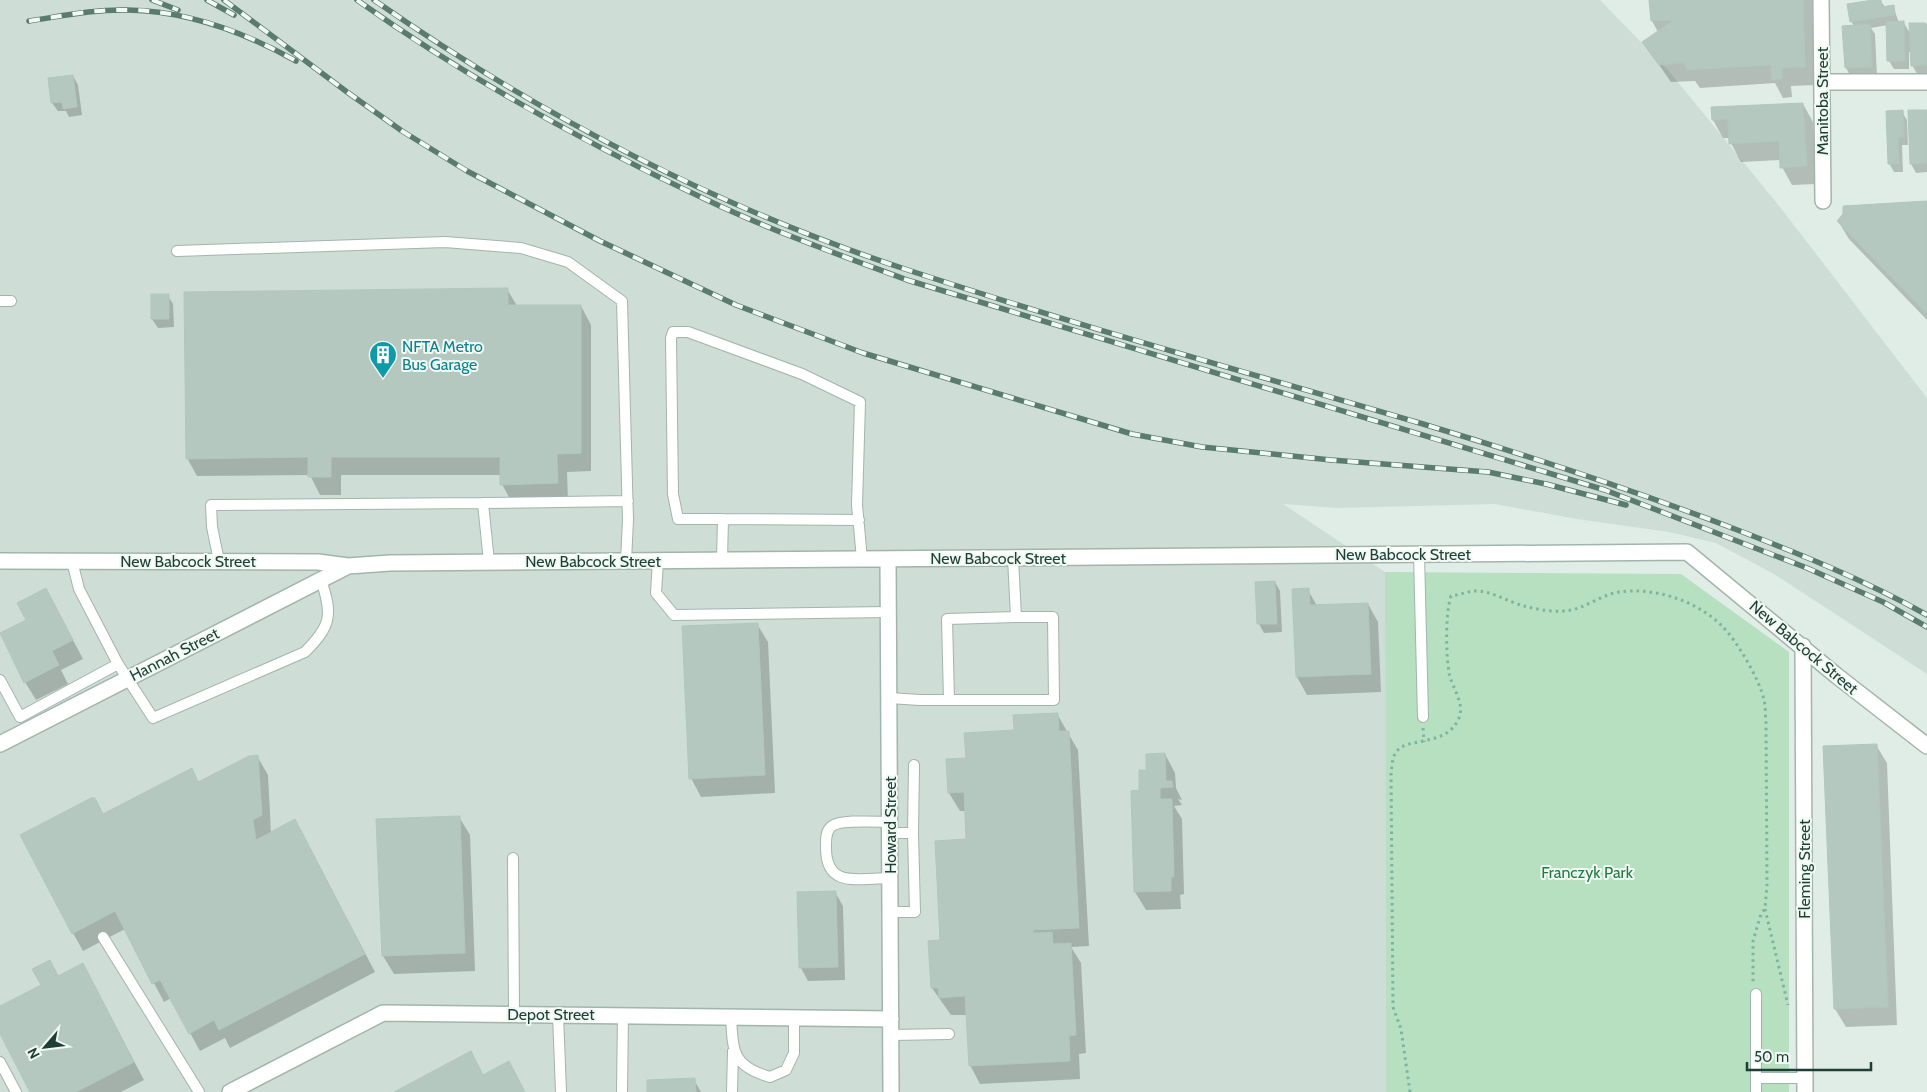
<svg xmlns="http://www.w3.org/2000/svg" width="1927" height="1092" font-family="Cabin,sans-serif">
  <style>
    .built { fill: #ceddd5 }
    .green { fill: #b6e0bf }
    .shadow { fill: #0003 }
    .building { fill: #b5c8bf; stroke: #b1c7bd }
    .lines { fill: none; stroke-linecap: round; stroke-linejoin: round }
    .lane-casing { stroke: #a2b5ad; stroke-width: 12 }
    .street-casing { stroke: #a2b5ad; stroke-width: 18 }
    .path { stroke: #7cb4a0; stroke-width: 3; stroke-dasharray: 2.5 4; stroke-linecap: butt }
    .lane { stroke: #fff; stroke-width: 10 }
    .street { stroke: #fff; stroke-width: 15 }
    .rail-casing { stroke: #597b70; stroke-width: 5.5 }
    .rail { stroke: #f0f9f4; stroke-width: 4; stroke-dasharray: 11; stroke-linecap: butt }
    .labels { text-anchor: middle; stroke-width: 4; stroke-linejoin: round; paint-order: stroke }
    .street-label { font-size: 16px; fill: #1e3f35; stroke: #f0f9f4 }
    .culture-label { font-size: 16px; fill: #0d838f; stroke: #f0f9f4; text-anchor: start }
    .park-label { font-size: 16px; fill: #247a42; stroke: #f0f9f4 }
  </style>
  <rect width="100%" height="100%" fill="#e0ede6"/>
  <path class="built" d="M0,0H1600L1668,70L1780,207L1927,398V674L1774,574L1716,543L1669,532L1577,519L1495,504L1338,508L1283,504L1385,572L1386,1092H0Z"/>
  <path class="green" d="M1385,572L1681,574L1789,652V1092H1386Z"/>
  <path class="shadow" d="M1650,0H1812L1815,85L1791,86L1792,97L1783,98L1775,83L1700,88L1695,81L1671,82L1643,42L1658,32L1652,21Z
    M1880,0L1885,7L1893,6L1899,23H1904L1911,35L1927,26V79H1920L1912,65L1911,52H1909V69H1894L1889,61L1888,25L1871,28L1875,34L1877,75L1851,77L1846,68L1854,26L1851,21Z
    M73,76L78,85L82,115L69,117L66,111H58L52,103Z
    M1803,104L1813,122L1816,184L1792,185L1782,167L1781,160L1741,162L1731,143L1730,138H1723L1713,120Z
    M1902,112L1907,120L1908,145H1902L1903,172H1894L1889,163Z
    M1927,112V172L1916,173L1911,164Z
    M1927,203V320L1849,239L1838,221Z
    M507,289L517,306H581L591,325V471L567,472L568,501L512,503L502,484L501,475H341V495H320L310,475L197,476L187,458Z
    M168,296L173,304L174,327L158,328L152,319Z
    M1275,582L1280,591L1282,632L1264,633L1259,624L1257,583Z
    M1308,590L1317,606L1368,604L1378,622L1381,692L1307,695L1297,677Z
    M56,608L83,659L61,670L68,684L36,700L25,682Z
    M757,624L768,642L775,793L701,797L691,778Z
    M1057,714L1078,750L1089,946L1071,947L1081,963L1086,1053L1079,1054L1080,1079L980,1084L970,1065L967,1015H951L932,988L968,840L966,811H960L949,793L947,761L967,759L1015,731Z
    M1876,745L1887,763L1897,1025L1846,1027L1835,1009L1825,747Z
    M1165,754L1175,773L1176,788L1182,800L1178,799L1182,805L1174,806L1182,819L1184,894L1180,895L1181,909L1146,910L1135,892L1132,792H1141L1147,771Z
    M257,756L268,775L271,833L305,839L375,972L230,1048L225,1038L200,1051L171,998L164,1002L125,929L83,951L73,933L104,815L191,770L199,783Z
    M459,817L470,835L475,971L394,974L383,956L378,820Z
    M835,892L843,906L845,980L808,981L801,968Z
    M50,961L59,977L93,983L144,1080L121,1092H32L0,1031V1008L42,986Z
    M694,1080L701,1092H649Z"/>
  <path class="building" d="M1649,0H1803L1805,67L1782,68V79L1772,80L1771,65L1688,70L1683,63L1659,65L1642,42L1674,20L1651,21Z
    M1873,0H1881L1882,7L1894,5L1895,15L1850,22L1847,4Z
    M1904,21L1905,61H1887L1886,22Z
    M1909,23H1925L1927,25V65L1911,66Z
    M1870,24L1872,67L1845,68L1842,26Z
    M73,75L77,107L63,109L62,102L51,103L48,78Z
    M1803,103L1807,166L1780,168L1779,141L1729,144L1728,119L1712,120L1711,107Z
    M1903,110L1904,137H1898L1899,164H1888L1886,111Z
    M1908,110H1927V163L1910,164Z
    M1927,201V314L1837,221L1843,214V206Z
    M508,288V305H581V453L557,454L558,483L500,485V457H331V477H308V457L186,459L184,292Z
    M151,294H169V319H151Z
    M1275,581L1277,624H1257L1255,582Z
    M46,588L73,640L52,651L59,665L24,683L0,633L26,620L17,603Z
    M1309,588L1310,605L1368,603L1371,674L1296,677L1292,589Z
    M758,623L765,775L689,779L682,626Z
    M1058,713L1059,731H1069L1079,928L1033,930V933L1052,932L1053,944L1071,943L1076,1035L1069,1036L1070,1061L969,1066L965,996L939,998L938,988H931L928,941L940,940L935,841L966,839L964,792L948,793L946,759L966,758L964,733L1014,730L1013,715Z
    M1877,744L1888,1007L1834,1009L1823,746Z
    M1165,753L1166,781H1172L1173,787L1160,788V799H1172L1174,877H1171V891L1134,892L1131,791L1139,790V770H1146V754Z
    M258,755L262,815L253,820L256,840L295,819L365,954L219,1030L214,1020L189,1034L160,980L152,984L115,911L72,934L20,835L91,798H95L103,814L192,768L198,782L249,756Z
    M460,816L465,953L382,956L376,819Z
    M836,891L838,967L799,968L797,892Z
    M50,960L58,976L83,963L134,1062L76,1092H30L0,1034V1006L41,985L32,969Z
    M471,1051L483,1075L509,1061L525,1092H394Z
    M695,1078L696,1092H647V1080Z"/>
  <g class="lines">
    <defs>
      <path id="lane" d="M177,251L445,242L521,248L568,262L622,301L628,520L626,561
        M0,301H11
        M723,519L859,520
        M1419,554L1423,717
        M722,560L723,519H678L673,494L671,338L673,332H688L802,374L860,402L857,505L862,559
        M219,561L212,527L211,505L483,503
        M658,561L656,593L674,615L888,612
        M489,562L483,503L628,501
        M118,664L153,718L305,652C331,626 333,615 321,580
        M0,680L20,717L118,664L79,589L72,561
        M889,698L920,700H1054L1053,617H1016L1013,558
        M949,700L947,619L1016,617
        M890,822C877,822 841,819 832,826C825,831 826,841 826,848C826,889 859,878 890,878
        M890,833H913L914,765
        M513,858L514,1013
        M890,912H915L913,833
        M103,937L199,1092
        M558,1014L561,1092
        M731,1016C733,1052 732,1066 770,1077L786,1070L794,1053V1017
        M891,1035L949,1034
        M0,1062L16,1092
        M1756,1078H1805
        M622,1092L623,1014
        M732,1092L733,1051
        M1756,1092V994"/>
      <path id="street" d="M1821,0L1823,201
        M1823,82H1927
        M888,559L891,1092
        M0,561L318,562L348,566L390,563L1687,552L1837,676L1927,746
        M1803,646L1805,1092
        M0,744L348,566
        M230,1092L383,1013L891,1019"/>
    </defs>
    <use href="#lane" class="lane-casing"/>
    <use href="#street" class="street-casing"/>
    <path class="path" d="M1423,728L1424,742
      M1765,909L1788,1005
      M1410,1092L1401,1029L1393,1007L1391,773C1392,768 1392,759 1395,754C1404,735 1446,749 1459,718C1465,704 1452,687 1449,673C1446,653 1445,615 1451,596C1459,595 1466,592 1474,591C1491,590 1508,602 1524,606C1536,609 1550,612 1562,611C1583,611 1599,595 1619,592C1654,587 1695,600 1721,625C1736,639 1760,680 1764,700C1766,708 1765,716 1766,723L1767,885L1765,908L1760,917L1753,941V984"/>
    <use href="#lane" class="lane"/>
    <use href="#street" class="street"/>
    <defs>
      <path id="rail" d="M152,0L178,10
        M207,0L234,15
        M224,0L347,92L402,131L467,171L600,241L736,305L863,353L1132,434L1202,447L1331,460L1488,472L1546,484L1626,505
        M357,0C467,78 585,143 707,200C772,231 840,255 907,280L1605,490L1807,568L1883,602L1927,627
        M374,0C539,115 722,210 914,272C1082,327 1253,374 1423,424C1526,455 1627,488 1727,526C1795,552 1863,579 1927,615
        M29,21C62,16 95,9 128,10C188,11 244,32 296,61"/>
    </defs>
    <use href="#rail" class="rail-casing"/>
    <use href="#rail" class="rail"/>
  </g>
  <defs>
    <symbol id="building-pin" viewBox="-11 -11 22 30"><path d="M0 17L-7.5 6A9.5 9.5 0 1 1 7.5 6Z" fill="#0f9aa8" stroke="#f0f9f4"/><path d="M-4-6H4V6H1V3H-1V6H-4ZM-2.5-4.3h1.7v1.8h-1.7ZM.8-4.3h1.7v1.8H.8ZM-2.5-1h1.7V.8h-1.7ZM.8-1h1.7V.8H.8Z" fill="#fff"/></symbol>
  </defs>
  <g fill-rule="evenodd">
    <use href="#building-pin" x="367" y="339" width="32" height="43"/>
  </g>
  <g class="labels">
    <g class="street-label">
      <text transform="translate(1822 101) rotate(-90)" y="6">Manitoba Street</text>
      <text x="1403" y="560">New Babcock Street</text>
      <text x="998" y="564">New Babcock Street</text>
      <text x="188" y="567">New Babcock Street</text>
      <text x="593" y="567">New Babcock Street</text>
      <text transform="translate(1804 647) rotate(40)" y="6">New Babcock Street</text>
      <text transform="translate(174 654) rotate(-27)" y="6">Hannah Street</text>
      <text transform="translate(890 825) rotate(-90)" y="6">Howard Street</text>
      <text transform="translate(1804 869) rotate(-90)" y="6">Fleming Street</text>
      <text x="551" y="1020">Depot Street</text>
    </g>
    <g class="culture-label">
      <text x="402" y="352">NFTA Metro<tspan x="402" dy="18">Bus Garage</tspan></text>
    </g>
    <g class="park-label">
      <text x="1587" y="878">Franczyk Park</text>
    </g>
  </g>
  <g transform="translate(45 1047) rotate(242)" stroke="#f0f9f4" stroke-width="4" paint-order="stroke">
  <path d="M0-4L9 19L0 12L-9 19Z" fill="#1e3f35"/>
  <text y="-8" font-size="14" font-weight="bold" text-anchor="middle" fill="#1e3f35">N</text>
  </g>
  <path d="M1747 1062v8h124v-8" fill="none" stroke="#1e3f35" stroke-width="2.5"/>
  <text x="1754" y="1062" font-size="15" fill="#1e3f35" stroke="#f0f9f4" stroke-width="4" paint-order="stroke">50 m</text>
</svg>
